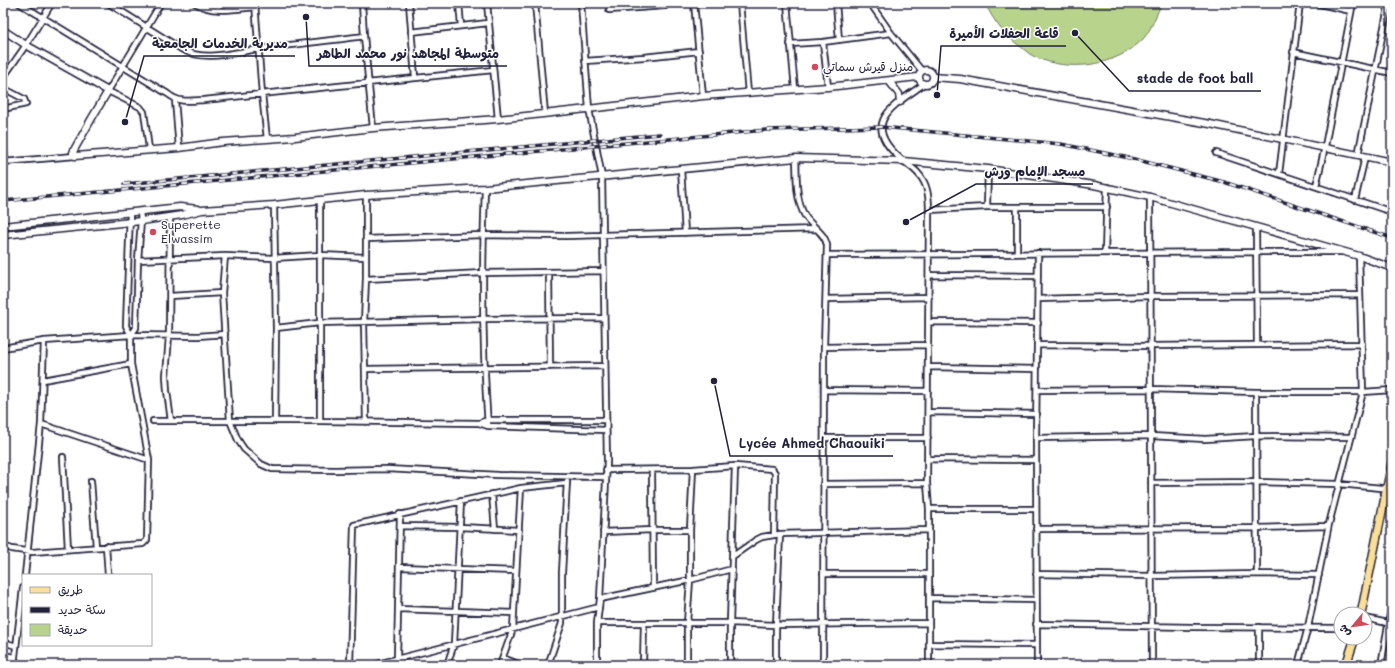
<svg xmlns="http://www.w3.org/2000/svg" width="1395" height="668" font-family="Mali,'Playpen Sans Arabic',sans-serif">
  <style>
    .green { fill: #b8d38b; stroke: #6d7a63 }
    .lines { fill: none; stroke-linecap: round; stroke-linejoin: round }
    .minor-casing { stroke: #22223b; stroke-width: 8 }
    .tertiary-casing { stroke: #22223b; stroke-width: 9 }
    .primary-casing { stroke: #22223b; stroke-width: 10 }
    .minor { stroke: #fff; stroke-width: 4.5 }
    .tertiary { stroke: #fff; stroke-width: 6 }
    .primary { stroke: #fbdf96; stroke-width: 7 }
    .rail-casing { stroke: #22223b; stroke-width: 3.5 }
    .rail { stroke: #fff; stroke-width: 2; stroke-dasharray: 6; stroke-linecap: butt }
    .poi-dot { fill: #d1495b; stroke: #fff; stroke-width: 1.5 }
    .labels { text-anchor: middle; stroke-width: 3; stroke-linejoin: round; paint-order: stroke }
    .poi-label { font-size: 12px; fill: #22223b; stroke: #fff; text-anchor: start }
    .leader { fill: none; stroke: #22223b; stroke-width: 1.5 }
    .callout-dot { fill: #22223b; stroke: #fff; stroke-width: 1.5 }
    .callout-label { font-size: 13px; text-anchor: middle; font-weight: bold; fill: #22223b; stroke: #fff; stroke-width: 3; stroke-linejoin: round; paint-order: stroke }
  </style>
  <rect width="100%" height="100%" fill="#fff"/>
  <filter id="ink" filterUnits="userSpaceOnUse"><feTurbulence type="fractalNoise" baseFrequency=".025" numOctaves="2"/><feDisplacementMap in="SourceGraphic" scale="8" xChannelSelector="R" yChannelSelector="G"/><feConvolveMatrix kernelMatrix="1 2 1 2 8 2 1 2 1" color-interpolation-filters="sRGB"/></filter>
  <g filter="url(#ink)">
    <path class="green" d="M985,3H1162C1157,13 1151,30 1144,38C1117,67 1068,73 1033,56C1029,54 1025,50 1021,47C1004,35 994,22 985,3Z"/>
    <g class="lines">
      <defs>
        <path id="minor" d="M19,3L168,94C179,103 189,101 204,100L493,70
          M108,3L183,50C206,62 235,52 259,49C294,44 329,41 364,36
          M195,3C214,14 235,9 255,7
          M218,3V10
          M255,3L262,94L267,139
          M362,3L364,36L373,128
          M409,3L415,77
          M459,3L461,26
          M487,3L498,119
          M535,3L545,114
          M581,3L589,109L602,177L607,461L600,599L597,623V665
          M609,3V10L665,6V3
          M694,3L703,96
          M740,3L748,93
          M787,3L795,89
          M836,3L839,40
          M870,3L891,33L922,71
          M1315,3L1351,11
          M411,32L488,23
          M790,44L823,42
          M1293,52L1392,73
          M585,61L644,57L699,51
          M3,78L26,45L52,3
          M828,87L823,42L891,33
          M3,88L24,99L26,104L3,109
          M175,100L179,148
          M3,137L5,162
          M149,149L144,112L140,107L108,91L161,3
          M1216,153L1392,212
          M1358,155L1389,3
          M796,158C797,177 795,199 805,216C811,226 825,233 827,245L824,347L823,665
          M3,162L75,156
          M681,169L685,233
          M1279,174L1300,3
          M1316,186L1324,151L1353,3
          M485,188C482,267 482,347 488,426
          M366,195V279L364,322L366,422
          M1150,197L1152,665
          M1355,200L1365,157
          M320,201V421L479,423L488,426L606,430
          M274,205L276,328L275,421H320
          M987,207L988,169
          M929,210L987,207H1107
          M170,217L169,336L166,376L167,391L171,421
          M1256,227L1257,344
          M366,239L483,235L567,236L816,229
          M1017,253V208
          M1105,253L1107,187
          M827,255L1256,252H1341
          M366,257L320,255L274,258L225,256L222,293L230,421L238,440L244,449L261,464L272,469L335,470L387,469L498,475L606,477
          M138,260L225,256
          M549,272L550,367
          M929,275L1038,276
          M366,279L483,273L603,271
          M170,296L222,293
          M826,299L929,297
          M1038,299L1151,296L1360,295
          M929,322L1038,323
          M276,328L319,323L484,319L604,318
          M131,335L136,328L138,260L141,221L140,211
          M1037,345L1151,346L1362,344
          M824,347L928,345
          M3,348L44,341L131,335L198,336L225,334
          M928,367L1037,369
          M365,369L605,366
          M43,380L131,364
          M824,390L928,391
          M1037,390L1151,389L1256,392
          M928,412L1037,414
          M153,421H275
          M479,423L488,420H606
          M41,424L149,460
          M824,438H928
          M1036,438L1151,436L1205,439L1256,436L1351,437
          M63,457L68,549
          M927,459L1036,460
          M606,470L693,469L735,466L772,469L775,473L774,535
          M652,470L653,588
          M91,481L96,547
          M927,483L929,509
          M1151,483L1256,482L1339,484L1392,489
          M823,484L927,483L929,215C929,204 929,192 924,182C919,171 909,166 901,159C859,123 893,106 924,84
          M1384,493L1386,495L1392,497
          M492,494L495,529
          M400,526L460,527L519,530
          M1036,529L1256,528L1328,526
          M603,532L653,530H690
          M3,546L12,549L32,552L143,544L147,540L149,460L131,364V335L126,326L130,212
          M106,546L108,575
          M733,556L756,540L762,537L780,534L929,530
          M399,567L516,571
          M823,574H929
          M1036,574L1151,576L1257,574L1319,575
          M1257,574L1256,392H1363L1392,390
          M25,575L41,424L44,341
          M929,598L1036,600
          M600,599L690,580L732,569
          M398,609L514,613
          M1365,618L1392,624
          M597,623H730L776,625L929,623
          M1036,624L1192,627L1341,628
          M3,642L16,646
          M929,644L1036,645
          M3,654L12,657L16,661
          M503,658L521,665
          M3,659L22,665
          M14,665L23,588
          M350,665L354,525L521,488L567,483
          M373,665L599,607
          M395,665L397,659L400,514
          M447,665L454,644L461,501
          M500,665L513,629L521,488
          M548,665L562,623V573L567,481
          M643,665L644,623
          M687,665V623L690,580V530L693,469
          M730,665V623L735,466
          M776,665V625L780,534
          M929,665V509H1036
          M1037,665L1036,438L1038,253
          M1259,665V627
          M1298,665L1308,627L1329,524L1363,392L1359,256
          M1381,665L1392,603"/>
        <path id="tertiary" d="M3,30L26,45L108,91L92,118L74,150L73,153L75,156L179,148L223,142L295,137L373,128L498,119L703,96L828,87L918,77
          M919 77a7 7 0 1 1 14 0a7 7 0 1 1-14 0Z
          M933,77L960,79L1210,124L1392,162
          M889,81L899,94L900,102
          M3,226L180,207L198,209
          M3,235L141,221L182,215L202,210L274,205L366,195L485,188L796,158L903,161L988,169L1094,185L1150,197L1359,256L1392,268"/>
        <path id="primary" d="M1361,614L1392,463
          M1346,665L1355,638"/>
      </defs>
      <use href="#minor" class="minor-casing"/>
      <use href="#tertiary" class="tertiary-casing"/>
      <use href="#primary" class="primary-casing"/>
      <use href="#minor" class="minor"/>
      <use href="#tertiary" class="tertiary"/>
      <use href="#primary" class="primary"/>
      <defs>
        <path id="rail" d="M124,184L660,134
          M3,201L766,130L881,127L1061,144L1134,159L1224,182L1392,238"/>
      </defs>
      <use href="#rail" class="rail-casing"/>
      <use href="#rail" class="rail"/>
    </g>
  </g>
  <g class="poi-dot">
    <circle cx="815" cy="67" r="4"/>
    <circle cx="153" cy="232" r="4"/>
  </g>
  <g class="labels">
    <g class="poi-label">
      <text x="823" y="71">منزل قيرش سماتي</text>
      <text x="161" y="229">Superette<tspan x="161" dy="14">Elwassim</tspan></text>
    </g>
  </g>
  <path class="leader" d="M937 95L941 46H1066M125 122L144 56H295M306 17L309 66H507M1075 33L1129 91H1261M906 222L976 184H1093M714 381L730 456H893"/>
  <g class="callout-dot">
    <circle cx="937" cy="95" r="4"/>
    <circle cx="125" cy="122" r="4"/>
    <circle cx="306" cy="17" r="4"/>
    <circle cx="1075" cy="33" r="4"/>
    <circle cx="906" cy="222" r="4"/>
    <circle cx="714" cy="381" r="4"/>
  </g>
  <g class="callout-label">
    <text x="1004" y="38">قاعة الحفلات الأميرة</text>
    <text x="220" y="48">مديرية الخدمات الجامعية</text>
    <text x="408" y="58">متوسطة المجاهد نور محمد الطاهر</text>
    <text x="1195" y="83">stade de foot ball</text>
    <text x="1035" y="176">مسجد الإمام ورش</text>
    <text x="812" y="448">Lycée Ahmed Chaouiki</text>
  </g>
  <rect width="1395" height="668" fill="none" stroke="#fff" stroke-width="16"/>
  <rect x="8" y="8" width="1379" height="652" fill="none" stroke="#22223b" stroke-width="1.5" filter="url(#ink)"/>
  <rect x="22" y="574" width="130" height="72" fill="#ffffff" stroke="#a7a7b1"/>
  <rect x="30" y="587" width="20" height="6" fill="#fbdf96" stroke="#a7a7b1"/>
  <text x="58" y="594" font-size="12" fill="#22223b">طريق</text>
  <rect x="30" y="607" width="20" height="6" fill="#22223b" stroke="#a7a7b1"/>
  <text x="58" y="614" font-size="12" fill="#22223b">سكة حديد</text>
  <rect x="30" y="624" width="20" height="12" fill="#b8d38b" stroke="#a7a7b1"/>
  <text x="58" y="634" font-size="12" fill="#22223b">حديقة</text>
  <g transform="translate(1353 626) rotate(241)"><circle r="19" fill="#ffffff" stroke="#a7a7b1"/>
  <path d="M0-3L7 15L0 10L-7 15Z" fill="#d1495b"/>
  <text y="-6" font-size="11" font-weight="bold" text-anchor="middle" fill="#22223b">ش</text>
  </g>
</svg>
